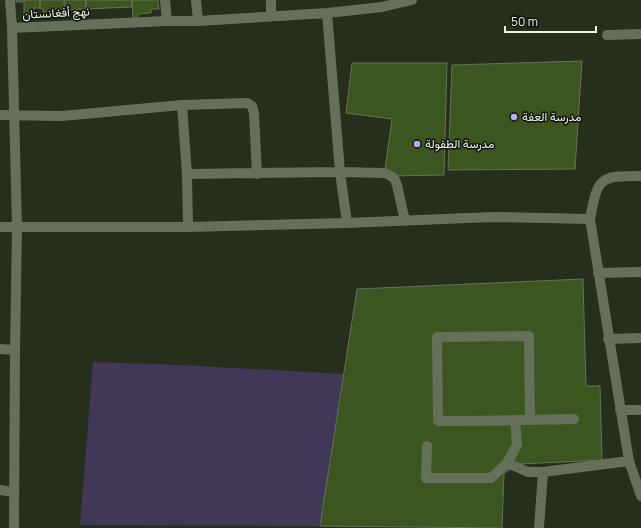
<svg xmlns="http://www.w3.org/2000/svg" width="641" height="528" font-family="Manrope,Vazirmatn,sans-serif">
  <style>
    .green { fill: #413858 }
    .building { fill: #3d551f; stroke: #66715c }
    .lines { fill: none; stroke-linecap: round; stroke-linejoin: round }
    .minor { stroke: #647059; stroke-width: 10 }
    .poi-dot { fill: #bda9f5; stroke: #11150d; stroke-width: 1.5 }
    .labels { text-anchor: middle; stroke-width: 3; stroke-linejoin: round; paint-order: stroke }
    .street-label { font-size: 12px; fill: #eef4e8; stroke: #11150d }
    .poi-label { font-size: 12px; fill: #eef4e8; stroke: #11150d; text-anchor: start }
  </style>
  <rect width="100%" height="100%" fill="#252f1c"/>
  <path class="green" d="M93,362L180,365L344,374L320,526L80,525Z"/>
  <path class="building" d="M16,0H40V8H34L33,13L24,14V2H16Z
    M40,0H64V9H52V12H43V9L40,8Z
    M64,0H86V9L65,10Z
    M86,0H132V7L86,9Z
    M132,0H158L159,9H151V13L138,14V20H133Z
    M582,61L575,169L448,170L452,65Z
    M352,63H447L444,175L391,176L385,169L392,119L346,113Z
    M583,279L586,386H600L602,460L520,464L504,473L502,528L320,526L357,289Z"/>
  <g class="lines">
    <path class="minor" d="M10,0L12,28L17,228L15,350L14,528
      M165,0L167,21
      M196,0L198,21
      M271,0V16
      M327,13L340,172L347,223
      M12,28L167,21H198L327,13L382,7L412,0
      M607,35L641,34
      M182,105L187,174L188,227
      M0,115L62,116L182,105L247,103L252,106L254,113L257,174
      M187,174L340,172L385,173L394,178L397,185L405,221
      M641,176C599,176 598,177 590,219L629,461L641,496
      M0,227H188L347,223L492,217L590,219
      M598,273L641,272
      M608,339L641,338
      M0,349L15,350
      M620,410H641
      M530,420L529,336L437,337L438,421C483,421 529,420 574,419
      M427,446L426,478H491L507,463L517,445L515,420
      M507,463L528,472H543L629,461
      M0,490L14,492
      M539,528L543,472"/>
  </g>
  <g class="poi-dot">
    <circle cx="514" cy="117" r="4"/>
    <circle cx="417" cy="144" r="4"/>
  </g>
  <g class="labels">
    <g class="street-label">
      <text transform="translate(56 13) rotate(-3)" y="4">نهج أفغانستان</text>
    </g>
    <g class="poi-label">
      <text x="522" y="121">مدرسة العفة</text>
      <text x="425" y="148">مدرسة الطفولة</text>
    </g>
  </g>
  <path d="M505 26v6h91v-6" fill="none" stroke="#eef4e8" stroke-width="2"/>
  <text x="511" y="26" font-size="12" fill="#eef4e8" stroke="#11150d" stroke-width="3" paint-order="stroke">50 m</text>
</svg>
